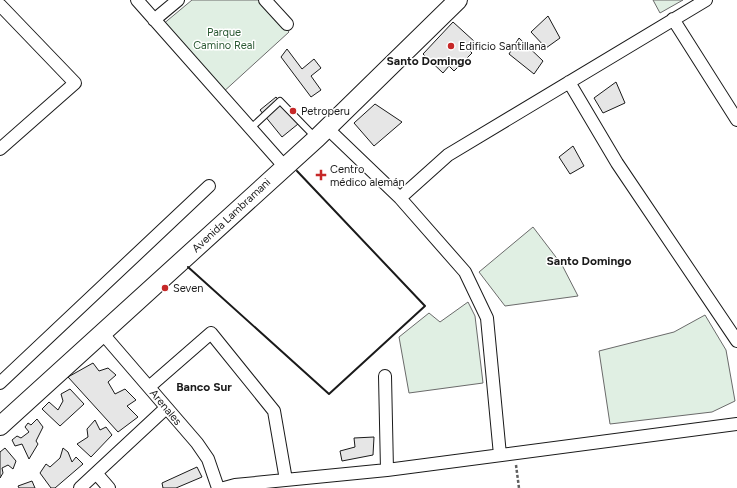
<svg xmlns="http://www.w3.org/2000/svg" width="737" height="488" font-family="Figtree,sans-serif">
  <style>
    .green { fill: #e0efe3; stroke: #6a6a6a }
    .building { fill: #e6e6e6; stroke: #1a1a1a }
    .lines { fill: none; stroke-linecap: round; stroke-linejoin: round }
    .service-casing { stroke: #1a1a1a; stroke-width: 8 }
    .minor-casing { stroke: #1a1a1a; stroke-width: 14 }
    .secondary-casing { stroke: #1a1a1a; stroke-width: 20 }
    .path { stroke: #5f5f5f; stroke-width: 2.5; stroke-dasharray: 3 2; stroke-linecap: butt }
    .service { stroke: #fff; stroke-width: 6 }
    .minor { stroke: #fff; stroke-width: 12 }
    .secondary { stroke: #fff; stroke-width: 18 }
    .wall { stroke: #1a1a1a; stroke-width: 2 }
    .poi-dot { fill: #c62828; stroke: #fff; stroke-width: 1.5 }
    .labels { text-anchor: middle; stroke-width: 3; stroke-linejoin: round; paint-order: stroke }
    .park-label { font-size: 11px; fill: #2b5a34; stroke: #fff }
    .poi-label { font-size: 11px; fill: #1a1a1a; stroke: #fff; text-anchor: start }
    .street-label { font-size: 11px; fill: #1a1a1a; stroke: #fff }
    .neighbourhood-label { font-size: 12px; font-weight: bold; fill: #1a1a1a; stroke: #fff }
  </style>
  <rect width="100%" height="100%" fill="#fff"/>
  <path class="green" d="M192,0H261L289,32L221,94L162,25Z
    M653,0H683L660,13Z
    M533,227L562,265L578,296L505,306L479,272Z
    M468,302L475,316L483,383L409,393L399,337L429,313L440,322Z
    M705,315L726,350L735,401L712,412L610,424L599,351L674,332Z"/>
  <path class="building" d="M548,16L560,38L546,48L531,32Z
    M453,22L475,42L468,49L472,53L454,71L449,66L443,73L423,54Z
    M519,38L543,61L534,74L509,54Z
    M287,49L302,69L314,59L321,68L311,76L321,90L311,97L281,57Z
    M616,82L625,103L603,113L594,98Z
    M276,97L298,124L282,137L260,110Z
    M375,104L402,122L374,146L354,123Z
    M573,146L584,166L570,174L559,157Z
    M93,363L99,371L108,368L116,375L108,382L115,394L125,389L136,400L127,406L138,417L118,432L68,377Z
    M70,389L84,404L60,426L42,409L49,402L58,410L63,401L61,394Z
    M37,419L43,427L36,441L38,444L29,459L22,444L15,446L12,440L17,436L21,438L29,432L25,427L28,423L31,425Z
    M95,420L100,430L106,427L112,435L91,457L77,444L88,437L87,429Z
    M374,437L373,455L342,461L340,451L355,447L354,438Z
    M5,448L16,461L13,469L8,465L2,468L3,473L0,478V452Z
    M63,448L68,452L72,462L76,457L83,464L55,488H51L40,473L46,464L50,467L60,458Z
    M197,467L202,477L176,488H163L162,483Z
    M32,481L35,488H19L18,486Z"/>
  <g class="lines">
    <defs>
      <path id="service" d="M250,129L280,101L315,137"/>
      <path id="minor" d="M137,0L284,166
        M265,0L287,24
        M0,5L75,83L0,149
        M673,19L737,120
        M154,20L178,0
        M569,82L617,163L737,341
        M327,128L400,198L465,272L487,318L500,455
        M400,198L448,155L706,0
        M103,334L197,443L208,459L218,488
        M385,376L387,470
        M0,383L209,186
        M149,387L211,333L274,411L286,480
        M96,473L109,488
        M80,488L166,408
        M224,488L235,485L387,470L737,424"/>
      <path id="secondary" d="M0,426L317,138L458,0"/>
    </defs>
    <use href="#service" class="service-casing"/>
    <use href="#minor" class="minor-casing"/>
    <use href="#secondary" class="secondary-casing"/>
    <path class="path" d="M516,465L519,488"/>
    <use href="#service" class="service"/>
    <use href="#minor" class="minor"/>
    <use href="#secondary" class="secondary"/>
    <path class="wall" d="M188,267L329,394L425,306L297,171"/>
  </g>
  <g class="poi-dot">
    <circle cx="451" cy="46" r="4"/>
    <circle cx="293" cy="111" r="4"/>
    <path d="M319 169h4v4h4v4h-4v4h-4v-4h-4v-4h4z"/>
    <circle cx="165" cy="288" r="4"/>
  </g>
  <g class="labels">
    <g class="park-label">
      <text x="224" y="36">Parque<tspan x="224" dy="13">Camino Real</tspan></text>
    </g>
    <g class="poi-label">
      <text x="459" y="50">Edificio Santillana</text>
      <text x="301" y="115">Petroperu</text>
      <text x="330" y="173">Centro<tspan x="330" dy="13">médico alemán</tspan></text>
      <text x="173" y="292">Seven</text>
    </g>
    <g class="street-label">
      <text transform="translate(231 215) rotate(-43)" y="4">Avenida Lambramani</text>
      <text transform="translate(166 407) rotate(50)" y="4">Arenales</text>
    </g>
    <g class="neighbourhood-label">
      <text x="429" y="65">Santo Domingo</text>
      <text x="589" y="265">Santo Domingo</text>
      <text x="204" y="391">Banco Sur</text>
    </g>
  </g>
</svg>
